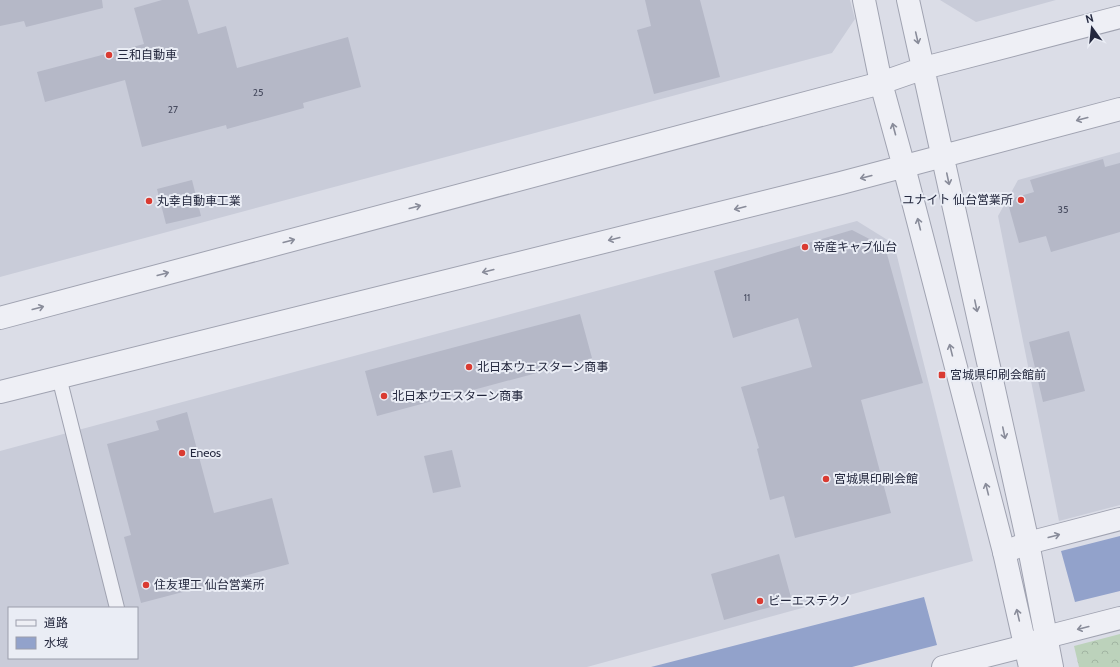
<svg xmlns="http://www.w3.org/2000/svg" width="1120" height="667" font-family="Cabin,'Noto Sans JP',sans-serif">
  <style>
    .built { fill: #c9ccd9; fill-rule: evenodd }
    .forest { fill: url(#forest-crowns) }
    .water { fill: #92a2cb }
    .building { fill: #b5b8c7 }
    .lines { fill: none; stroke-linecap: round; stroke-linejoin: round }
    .service-casing { stroke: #a0a3b1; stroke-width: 16 }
    .minor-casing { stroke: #a0a3b1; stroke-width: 24 }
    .tertiary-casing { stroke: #a0a3b1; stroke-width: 24 }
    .service { stroke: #eeeff5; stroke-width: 14 }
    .minor { stroke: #eeeff5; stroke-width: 22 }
    .tertiary { stroke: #eeeff5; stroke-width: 22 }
    .oneway { stroke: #898c9a }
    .poi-dot { fill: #da3b32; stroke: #eaedf5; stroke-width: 1.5 }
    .labels { text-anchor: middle; stroke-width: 4; stroke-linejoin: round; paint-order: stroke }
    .number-label { font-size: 10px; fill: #484c60 }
    .poi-label { font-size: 12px; fill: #24283e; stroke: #eaedf5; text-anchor: start }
  </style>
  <defs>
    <pattern id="forest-crowns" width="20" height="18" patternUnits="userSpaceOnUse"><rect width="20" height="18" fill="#bcd2bb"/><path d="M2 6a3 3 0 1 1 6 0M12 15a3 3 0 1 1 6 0" fill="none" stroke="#a1b4a2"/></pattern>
  </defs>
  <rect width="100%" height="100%" fill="#dbdde7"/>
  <path class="built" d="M0,0H850L855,19L832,53L0,277Z
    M940,0H1056L976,22Z
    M1120,152V505L1059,521L998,216L1018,180Z
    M857,221L894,244L973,561L587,667H0V451ZM9,608H137V658H9Z"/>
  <path class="forest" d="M1120,634V667H1079L1074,646Z"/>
  <path class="water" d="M1120,536V591L1075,602L1061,551Z
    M924,597L937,645L852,667H651Z"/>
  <path class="building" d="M0,0H102L103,8L26,27L24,21L0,26Z
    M162,0H188L198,34L226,26L237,68L348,37L361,87L303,103L304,108L227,129L226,125L142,147L125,80L45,102L37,72L144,44L134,8Z
    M645,0H700L720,77L654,94L637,30L651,26Z
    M1103,159L1105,167L1120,163V232L1051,252L1046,236L1019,243L1007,200L1034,192L1030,180Z
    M192,180L201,216L166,224L157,189Z
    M852,230L885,247L923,383L861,400L891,513L795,538L784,496L770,500L757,449L759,448L741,387L812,367L798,318L733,338L714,271Z
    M580,314L592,358L377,416L365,371Z
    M1069,331L1085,391L1043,402L1029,342Z
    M187,412L214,513L272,498L289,564L141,603L124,537L131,535L107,444L159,430L156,421Z
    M452,450L461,487L433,493L424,456Z
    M779,554L792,601L724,620L711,574Z"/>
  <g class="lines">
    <defs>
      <path id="service" d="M59,377L117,608"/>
      <path id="minor" d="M1004,552L1028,543L1120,519
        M1046,637L1120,618"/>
      <path id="tertiary" d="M864,0L881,83L904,167L1004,552L1030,667
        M908,0L1028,543L1052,667
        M0,318L881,83L924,68L1120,17
        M0,392L841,183L1120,109
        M943,667L1025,646L1037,641"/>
    </defs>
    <use href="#service" class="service-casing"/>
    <use href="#minor" class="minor-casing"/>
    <use href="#tertiary" class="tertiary-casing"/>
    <use href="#service" class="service"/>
    <use href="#minor" class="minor"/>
    <use href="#tertiary" class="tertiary"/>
  </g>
  <defs><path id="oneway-shaft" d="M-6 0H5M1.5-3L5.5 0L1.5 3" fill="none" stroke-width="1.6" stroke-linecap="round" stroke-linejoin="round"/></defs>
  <g class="oneway">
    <use href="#oneway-shaft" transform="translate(917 38) rotate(77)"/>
    <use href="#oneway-shaft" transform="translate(1082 119) rotate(165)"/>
    <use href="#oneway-shaft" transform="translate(894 129) rotate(-105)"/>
    <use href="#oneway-shaft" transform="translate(866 177) rotate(166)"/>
    <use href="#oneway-shaft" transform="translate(948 179) rotate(78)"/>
    <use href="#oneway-shaft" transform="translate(415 207) rotate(-15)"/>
    <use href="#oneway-shaft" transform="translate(740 208) rotate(166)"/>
    <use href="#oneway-shaft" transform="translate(919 224) rotate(-104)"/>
    <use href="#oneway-shaft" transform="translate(614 239) rotate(166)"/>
    <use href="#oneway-shaft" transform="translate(289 241) rotate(-15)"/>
    <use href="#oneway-shaft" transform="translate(488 271) rotate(166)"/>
    <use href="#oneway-shaft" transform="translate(163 274) rotate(-15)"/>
    <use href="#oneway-shaft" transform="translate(976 306) rotate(78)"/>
    <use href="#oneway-shaft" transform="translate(38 308) rotate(-15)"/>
    <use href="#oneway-shaft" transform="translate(951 350) rotate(-104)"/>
    <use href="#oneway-shaft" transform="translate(1004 433) rotate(78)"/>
    <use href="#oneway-shaft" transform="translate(987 489) rotate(-104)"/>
    <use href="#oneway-shaft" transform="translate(1054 536) rotate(-15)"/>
    <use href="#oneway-shaft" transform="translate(1018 615) rotate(-103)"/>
    <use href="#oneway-shaft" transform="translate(1083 628) rotate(166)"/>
  </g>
  <g class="poi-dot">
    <circle cx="109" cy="55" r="4"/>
    <circle cx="1021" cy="200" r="4"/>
    <circle cx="149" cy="201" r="4"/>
    <circle cx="805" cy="247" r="4"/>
    <circle cx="469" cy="367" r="4"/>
    <rect x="938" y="371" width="8" height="8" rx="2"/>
    <circle cx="384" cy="396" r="4"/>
    <circle cx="182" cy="453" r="4"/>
    <circle cx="826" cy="479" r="4"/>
    <circle cx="146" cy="585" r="4"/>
    <circle cx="760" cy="601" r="4"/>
  </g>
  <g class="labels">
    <g class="number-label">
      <text x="258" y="96">25</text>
      <text x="173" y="113">27</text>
      <text x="1063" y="213">35</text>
      <text x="747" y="301">11</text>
    </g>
    <g class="poi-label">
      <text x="117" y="59">三和自動車</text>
      <text x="1013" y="204" text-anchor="end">ユナイト 仙台営業所</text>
      <text x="157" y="205">丸幸自動車工業</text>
      <text x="813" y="251">帝産キャブ仙台</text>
      <text x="477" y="371">北日本ウェスターン商事</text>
      <text x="950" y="379">宮城県印刷会館前</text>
      <text x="392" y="400">北日本ウエスターン商事</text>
      <text x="190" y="457">Eneos</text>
      <text x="834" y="483">宮城県印刷会館</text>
      <text x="154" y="589">住友理工 仙台営業所</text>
      <text x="768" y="605">ビーエステクノ</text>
    </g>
  </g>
  <rect x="8" y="607" width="130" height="52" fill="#eaedf5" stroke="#9b9eac"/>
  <rect x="16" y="620" width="20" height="6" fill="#eeeff5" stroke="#9b9eac"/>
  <text x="44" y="627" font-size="12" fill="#24283e">道路</text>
  <rect x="16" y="637" width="20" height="12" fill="#92a2cb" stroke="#9b9eac"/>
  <text x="44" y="647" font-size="12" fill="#24283e">水域</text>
  <g transform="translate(1092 28) rotate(345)" stroke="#eaedf5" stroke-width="3" paint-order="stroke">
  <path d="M0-3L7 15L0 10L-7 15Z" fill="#24283e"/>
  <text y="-6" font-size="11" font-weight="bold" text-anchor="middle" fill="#24283e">N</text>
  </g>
</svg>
